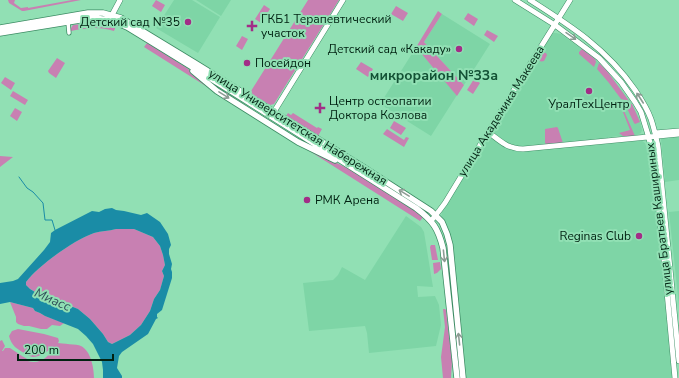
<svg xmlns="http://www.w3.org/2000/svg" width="679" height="378" font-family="'Nunito Sans',sans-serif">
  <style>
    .built { fill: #7ed5a6 }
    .green { fill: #c880b2 }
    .water { fill: #1a8ca6; fill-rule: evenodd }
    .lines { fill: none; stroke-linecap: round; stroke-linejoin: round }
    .stream { stroke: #1a8ca6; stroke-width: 1 }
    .street-casing { stroke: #3d8c64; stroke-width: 5 }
    .secondary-casing { stroke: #3d8c64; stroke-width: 6 }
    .primary-casing { stroke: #3d8c64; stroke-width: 7 }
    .street { stroke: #fff; stroke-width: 3.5 }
    .secondary { stroke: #fff; stroke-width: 5 }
    .primary { stroke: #fff; stroke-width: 5.5 }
    .oneway { stroke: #8d9c94 }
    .poi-dot { fill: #a22d87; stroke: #91e0b4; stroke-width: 1.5 }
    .labels { text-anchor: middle; stroke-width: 4; stroke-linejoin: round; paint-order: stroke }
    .poi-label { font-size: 12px; fill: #012212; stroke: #91e0b4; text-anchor: start }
    .street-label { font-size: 12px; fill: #012212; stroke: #91e0b4 }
    .water-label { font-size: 13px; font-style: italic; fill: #315059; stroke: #91e0b4 }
    .quarter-label { font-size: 14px; font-weight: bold; fill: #135235; stroke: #91e0b4 }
  </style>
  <rect width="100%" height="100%" fill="#91e0b4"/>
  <path class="built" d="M174,0H192L220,17L198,53L156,28Z
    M196,0H231L221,16Z
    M442,14L490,44L464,85L424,42Z
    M553,33H556L561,34L595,59L607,71L632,104L640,120L642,130L641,133L635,136H623L608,137V140L524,147L514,146L508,144L493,132V128L550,36Z
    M415,49L420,52L457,95L431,136L380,104Z
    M490,136L507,148L519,152L637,141H642L645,143L650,157L661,246L673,378H465L452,239L441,218L442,212L488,137Z
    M679,137V180L665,182L661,139Z
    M679,211V306L669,212Z
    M406,216L421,227L424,232L433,287L417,286L418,297L435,296L439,305L441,325L436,346L369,353L367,333L365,326L309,331L303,283L333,280L338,275L342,267L365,280Z"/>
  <path class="green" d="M8,0H15L14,3L21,8L28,7V8L72,0H81L24,11H22L9,3Z
    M156,0L165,5L161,12L152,6Z
    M308,0H339L274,104L270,105L253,95L251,91Z
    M264,5L270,9L261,23L255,19Z
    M396,6L408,13L403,21L391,14Z
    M438,11L442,14L424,42L464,85L457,96L420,52L415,49Z
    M468,13L478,19L474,26L464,19Z
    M88,23H104L116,26L114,31C99,26 86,28 71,31V28L73,25Z
    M487,30L498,36L494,42L484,35Z
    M242,36L248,39L242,50L236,46Z
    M147,43L187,68L197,77L220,95L144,47Z
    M582,49L595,59L596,62L594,67L579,54V52Z
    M541,52L546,53L547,55L544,61C541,62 539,61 537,59Z
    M57,58L65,63L56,78L49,73L48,71Z
    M361,62L373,69L368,77L356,69Z
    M599,63L607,71L629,101L621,99L609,83L597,69Z
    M5,77L15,83L11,90L1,83Z
    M474,79L480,83L473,94L467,90Z
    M13,91L28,100L25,105L10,96Z
    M624,102L632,104L640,122L635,124L634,123Z
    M620,103L621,104L635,136H623L619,133L630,130L621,107H619Z
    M15,108L22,112L17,121L10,116Z
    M288,113L291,115L293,113L317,128L318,127L322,129L318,136L286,116Z
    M394,121L406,128L401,135L390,128Z
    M557,127L558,128L563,143L546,144L545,143V129Z
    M387,129L404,140L406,137L409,138L404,147L383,134Z
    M300,145L351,170L416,211L423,217L420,221Z
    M0,156L13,157L0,167Z
    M116,229H134L153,237L160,246L163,255L165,265L162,271L164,276L160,290L154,299L150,311L141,325L130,335L112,344L108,342L103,334L90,319L78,309L73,307H67L54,302L30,289L26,285V282C39,265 74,240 94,233C101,231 109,231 116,229Z
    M431,245H435L438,260H432L430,247Z
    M440,262L441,269L437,273L434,274L433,263Z
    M10,302L33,308L35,311L40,313L45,316L64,323L60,326L52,325L47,329H41L29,326H24L18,324L16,322V317Z
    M443,309H445L446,310L452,361L451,378H443L441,357L445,327Z
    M18,329L44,334L58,338L59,341L58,343C62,344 77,344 81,346C91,351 94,368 94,378H0V341L2,340L5,346L2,351H3L5,348H10L22,356L29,360L28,361C39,365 50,357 53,347C48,351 40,357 33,357C28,356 19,350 15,347C12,344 10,340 9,336L12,331Z"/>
  <path class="water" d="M112,208L116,210L124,211L141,215L147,213L160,222L168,234L171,245L169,249V254L172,264L171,269L172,272V278L162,310L157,314V317L158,318L156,319L148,334L122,352L119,356L117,368L122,376V378H103V370L102,362L93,344L86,336L78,329L45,316L40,313L35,311L33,308L10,302L0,304V283L13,281L18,279L44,250L50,242L51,233L55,230L92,211L99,212L105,209ZM116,229H134L153,237L160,246L163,255L165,265L162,271L164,276L160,290L154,299L150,311L141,325L130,335L112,344L108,342L103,334L90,319L78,309L73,307H67L54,302L35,292L30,289L26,285V282C39,265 74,240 94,233C101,231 109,231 116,229Z"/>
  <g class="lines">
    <path class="stream" d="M19,177L27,188L33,192L43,203L45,220H52L55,230"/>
    <defs>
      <path id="street" d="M68,22L69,33"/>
      <path id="secondary" d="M515,0L555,25L599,58L621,82L635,102L641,112L649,138L654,166L663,249L675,378
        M530,0C571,26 607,49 635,90C641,99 647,108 651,119C654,128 656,137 658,146L679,361
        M112,15L120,0
        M272,115L343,0
        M488,132C501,141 505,148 523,149L679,134
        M655,133L679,131
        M431,221L439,211L445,203L488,132L570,0"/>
      <path id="primary" d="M0,28L88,13H103L121,18L195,63L363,167L431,211L442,222L447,234L450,245L463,378
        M0,33L86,19L94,18L110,20L127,27C224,86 320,147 416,208C433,221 438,228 443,248L457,378
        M193,71L217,91L298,142L335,160"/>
    </defs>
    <use href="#street" class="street-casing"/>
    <use href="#secondary" class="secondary-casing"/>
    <use href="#primary" class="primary-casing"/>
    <use href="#street" class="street"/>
    <use href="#secondary" class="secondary"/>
    <use href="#primary" class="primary"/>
  </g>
  <defs><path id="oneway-shaft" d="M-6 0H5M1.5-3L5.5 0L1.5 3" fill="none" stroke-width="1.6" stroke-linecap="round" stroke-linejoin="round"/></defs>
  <g class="oneway">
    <use href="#oneway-shaft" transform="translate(571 36) rotate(35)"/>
    <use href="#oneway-shaft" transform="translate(224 95) rotate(32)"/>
    <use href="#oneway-shaft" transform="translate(640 98) rotate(-123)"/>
    <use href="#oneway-shaft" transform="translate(404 193) rotate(-149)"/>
    <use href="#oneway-shaft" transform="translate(444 256) rotate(84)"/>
    <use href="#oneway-shaft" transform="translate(459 339) rotate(-96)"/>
  </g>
  <g class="poi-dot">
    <circle cx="188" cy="22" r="4"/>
    <path d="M250 20h4v4h4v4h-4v4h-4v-4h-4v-4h4z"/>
    <circle cx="459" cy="49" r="4"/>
    <circle cx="247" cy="63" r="4"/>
    <circle cx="589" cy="91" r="4"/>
    <path d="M318 102h4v4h4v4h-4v4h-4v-4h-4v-4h4z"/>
    <circle cx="307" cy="200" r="4"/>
    <circle cx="639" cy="236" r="4"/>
  </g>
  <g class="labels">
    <g class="poi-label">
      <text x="261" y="23">ГКБ1 Терапевтический<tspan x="261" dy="14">участок</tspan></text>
      <text x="180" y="26" text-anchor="end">Детский сад №35</text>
      <text x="451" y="53" text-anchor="end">Детский сад «Какаду»</text>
      <text x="255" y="67">Посейдон</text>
      <text x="329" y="105">Центр остеопатии<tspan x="329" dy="14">Доктора Козлова</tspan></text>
      <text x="589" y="108" text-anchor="middle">УралТехЦентр</text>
      <text x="315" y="204">РМК Арена</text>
      <text x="631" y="240" text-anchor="end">Reginas Club</text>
    </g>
    <g class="street-label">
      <text transform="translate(501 111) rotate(-58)" y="4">улица Академика Макеева</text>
      <text transform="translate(298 127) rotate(32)" y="4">улица Университетская Набережная</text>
      <text transform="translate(659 219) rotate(-97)" y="4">улица Братьев Кашириных</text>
    </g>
    <g class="water-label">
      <text transform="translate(53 299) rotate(24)" y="5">Миасс</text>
    </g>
    <g class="quarter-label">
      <text x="434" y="80">микрорайон №33а</text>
    </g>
  </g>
  <path d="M18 354v6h95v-6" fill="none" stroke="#012212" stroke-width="2"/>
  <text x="24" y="354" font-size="12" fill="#012212" stroke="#91e0b4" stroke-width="3" paint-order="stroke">200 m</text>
</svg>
